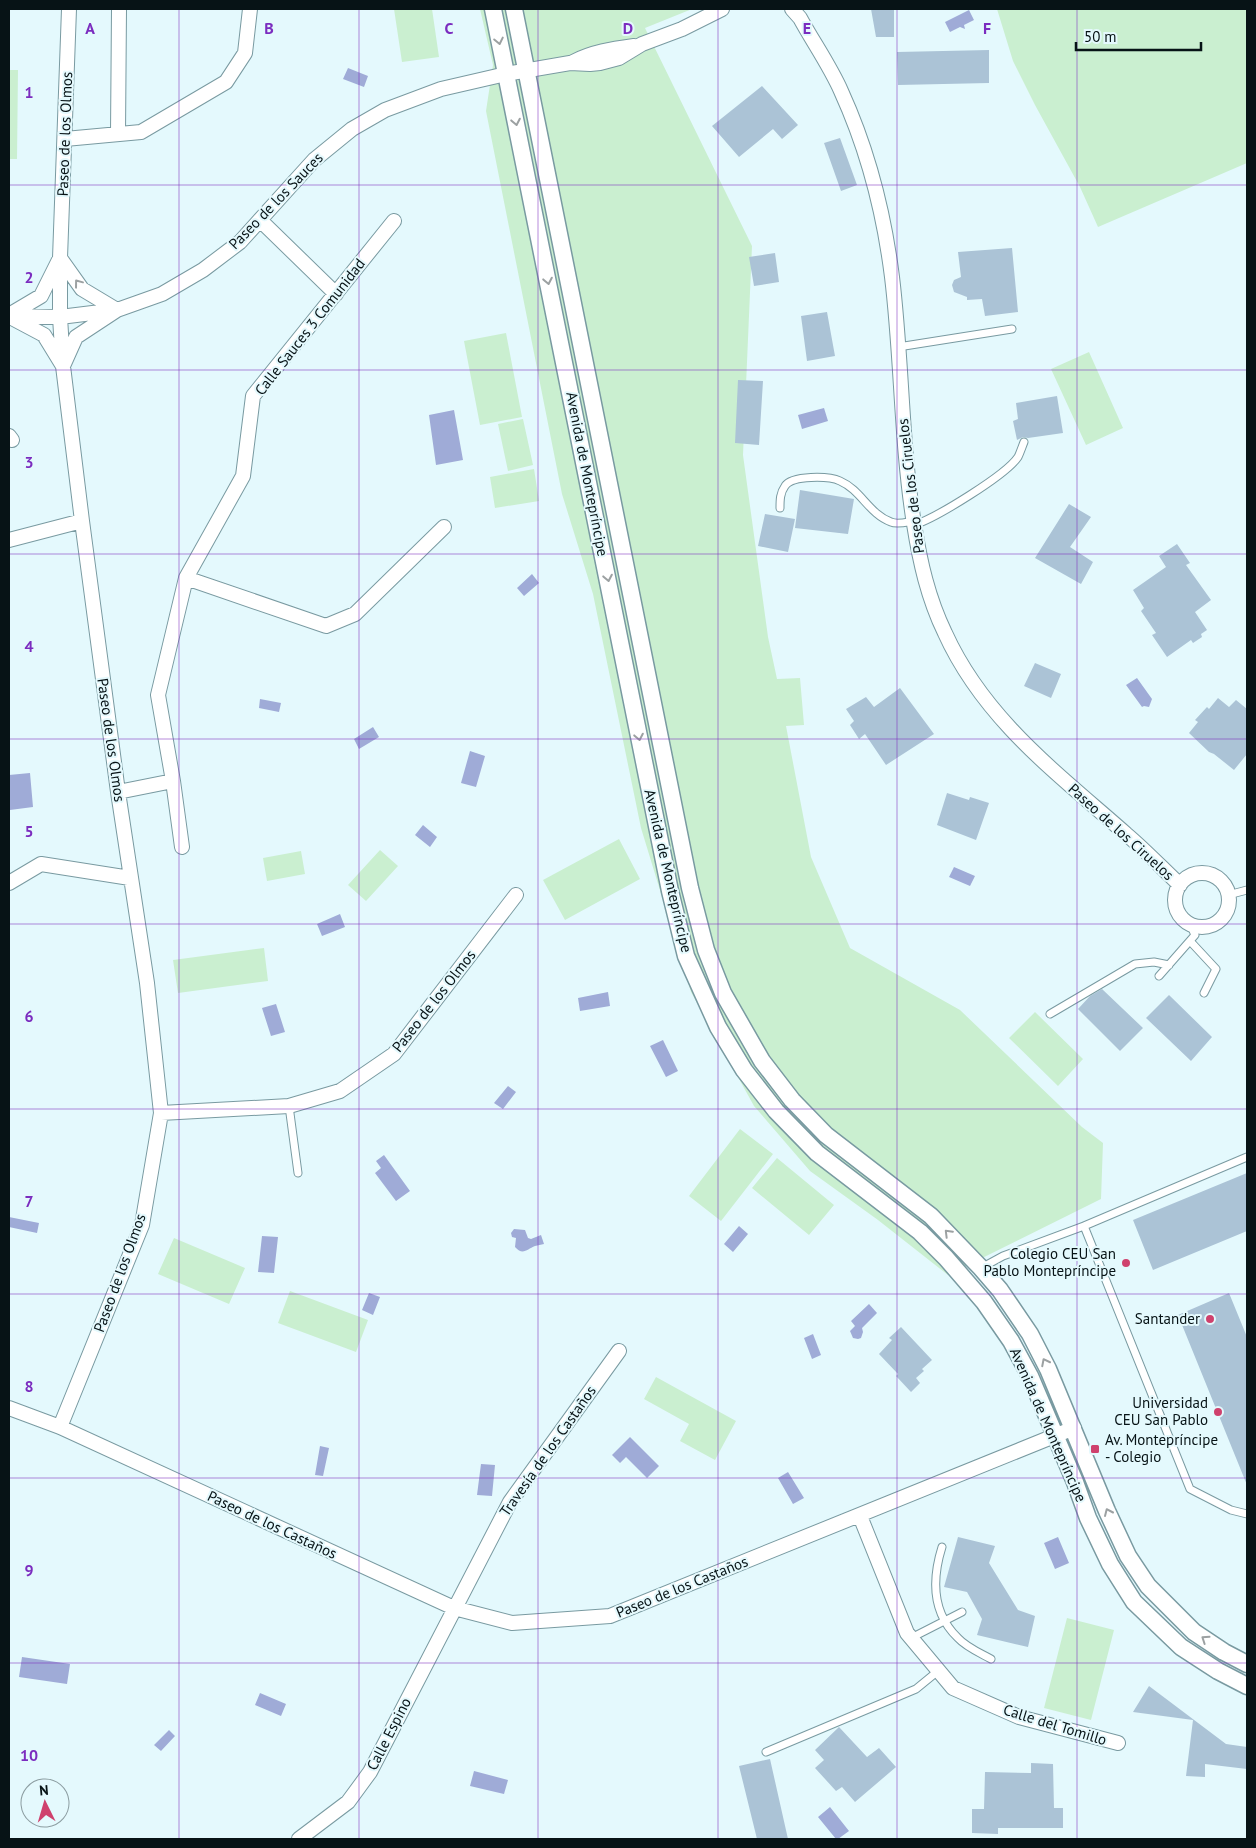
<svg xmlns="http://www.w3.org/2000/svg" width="1256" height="1848" font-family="'PT Sans',sans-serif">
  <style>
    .green { fill: #caefd0 }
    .water { fill: #9fabd7 }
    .building { fill: #abc3d6 }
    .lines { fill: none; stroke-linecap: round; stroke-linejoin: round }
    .service-casing { stroke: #799aa1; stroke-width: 9 }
    .minor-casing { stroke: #799aa1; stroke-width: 16 }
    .tertiary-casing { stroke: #799aa1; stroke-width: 19 }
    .service { stroke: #fff; stroke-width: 7 }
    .minor { stroke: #fff; stroke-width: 14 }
    .tertiary { stroke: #fff; stroke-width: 16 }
    .oneway { stroke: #9ca1a2 }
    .grid { fill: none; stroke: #7b2cbf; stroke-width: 1; stroke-opacity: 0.55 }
    .poi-dot { fill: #cf416d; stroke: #e4f9fd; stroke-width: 2 }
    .labels { text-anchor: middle; stroke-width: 4; stroke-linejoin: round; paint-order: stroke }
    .street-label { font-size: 15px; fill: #071316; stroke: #e4f9fd }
    .poi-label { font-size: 15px; fill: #071316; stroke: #e4f9fd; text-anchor: end }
    .grid-label { font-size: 16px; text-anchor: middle; font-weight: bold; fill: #7b2cbf; stroke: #e4f9fd; stroke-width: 4; stroke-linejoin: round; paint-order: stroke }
  </style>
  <rect width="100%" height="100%" fill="#e4f9fd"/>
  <path class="green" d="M394,9H432L439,57L402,62Z
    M480,9H692L645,28L752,246L743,455L768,637L777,679L800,678L804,725L786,726L811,857L850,948L960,1010L1082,1127L1103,1143L1101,1199L948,1275L878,1220L810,1171L754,1106L691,992L641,828L593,594L562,494L486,111L493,65Z
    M997,9H1247V163L1098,227L1080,187L1035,105L1013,61Z
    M9,70H18L17,159H9Z
    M506,333L522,417L480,425L464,341Z
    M1089,352L1123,428L1086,445L1051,369Z
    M523,419L533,465L508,471L498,424Z
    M534,469L539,501L495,508L490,477Z
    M619,839L640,879L565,920L543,880Z
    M380,850L398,866L366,901L348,885Z
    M301,851L305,874L267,881L263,858Z
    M264,948L268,981L178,993L173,960Z
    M1035,1012L1083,1059L1058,1086L1009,1038Z
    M740,1129L773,1154L721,1221L689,1196Z
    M777,1158L834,1205L809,1235L752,1188Z
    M174,1238L245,1268L229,1304L158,1274Z
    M290,1291L368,1320L356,1352L278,1323Z
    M656,1377L736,1421L715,1460L680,1441L689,1424L644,1399Z
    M1067,1618L1114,1630L1091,1720L1044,1708Z"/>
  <path class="water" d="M969,10L974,20L964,25L965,29L960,27L950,32L945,22Z
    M348,68L368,76L364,87L343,79Z
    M824,408L828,421L802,429L798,415Z
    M454,410L463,460L436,465L429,415Z
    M532,574L539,583L524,596L517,588Z
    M1137,678L1152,699L1149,707L1144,706L1142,707L1126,685Z
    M260,699L281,703L279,712L259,708Z
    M373,727L379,737L359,749L354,739Z
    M470,751L485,756L476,787L461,783Z
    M30,773L33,807L10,810V814H9V802H10L9,775Z
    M423,825L437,837L430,847L415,835Z
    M954,867L975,876L970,886L949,877Z
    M340,914L345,927L322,936L317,924Z
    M608,992L610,1006L580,1011L578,998Z
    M276,1004L285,1032L271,1036L262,1008Z
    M663,1040L678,1071L666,1077L650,1046Z
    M508,1086L516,1092L503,1109L494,1103Z
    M384,1155L410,1191L396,1201L375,1173L381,1168L376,1161Z
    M9,1217L39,1223L37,1233L9,1227Z
    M739,1226L748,1234L733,1252L724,1244Z
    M514,1229L525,1230L528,1238L531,1239L541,1235L544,1244C541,1245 538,1245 535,1246C527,1249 523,1256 515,1247L516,1238L512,1237L511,1233Z
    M262,1236L278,1237L274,1273L258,1272Z
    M369,1293L380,1297L373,1315L362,1310Z
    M869,1304L877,1313L862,1328L863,1332L861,1338L858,1339L853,1338L850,1331L855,1326L851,1321Z
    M813,1334L821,1355L812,1359L804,1338Z
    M630,1437L659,1466L647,1478L626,1457L620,1463L612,1455Z
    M320,1446L329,1448L323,1476L315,1475Z
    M481,1464L495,1465L492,1496L477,1495Z
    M788,1472L804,1498L793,1504L778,1478Z
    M1058,1537L1069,1563L1055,1569L1044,1543Z
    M22,1657L70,1664L67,1684L19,1677Z
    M260,1693L286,1704L281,1716L255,1705Z
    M169,1730L175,1736L161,1751L154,1745Z
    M474,1771L508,1780L504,1794L470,1786Z
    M830,1807L849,1831L838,1839H836L818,1817Z"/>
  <path class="building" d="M871,9H894V37H876Z
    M989,50V83L898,85L897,52Z
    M762,86L798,125L782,139L773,129L739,157L712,126Z
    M840,138L857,185L841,191L824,143Z
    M1012,248L1018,312L985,316L982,299L967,300V297L954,292L952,285L954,280L961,277L958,252Z
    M775,253L779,282L754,286L749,257Z
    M827,312L835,356L807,361L801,316Z
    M738,380L763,381L759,445L735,443Z
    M1057,396L1063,433L1028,438L1023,437L1017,440L1013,421L1018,419L1016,403Z
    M800,490L854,499L848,534L795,528Z
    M1069,504L1091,517L1070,547L1093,562L1081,584L1035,558Z
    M765,514L795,519L788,552L758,546Z
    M1177,544L1190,563L1186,565L1211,600L1195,612L1207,630L1201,634L1202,637L1193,643L1191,640L1167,657L1152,635L1156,633L1141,611L1144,608L1133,590L1166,567L1159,556Z
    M1035,663L1061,674L1051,698L1024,686Z
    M900,688L934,734L886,765L865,734L859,739L850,725L854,721L846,709L866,697L874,707Z
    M1218,698L1229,707L1236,700L1247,709V754L1234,770L1214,754L1209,752L1189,733L1198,722L1195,720L1207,707L1209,709Z
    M947,793L969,800L970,797L989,803L976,840L937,825Z
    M1102,989L1143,1028L1120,1051L1078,1009L1090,996Z
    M1169,995L1212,1037L1191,1061L1146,1018Z
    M1247,1173V1231L1153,1270L1133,1220Z
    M1229,1293L1247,1337V1485L1178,1315Z
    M901,1327L932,1360L922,1369L924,1371L916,1378L920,1383L911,1392L896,1376L898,1374L879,1354L892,1340L889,1338Z
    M958,1537L995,1546L989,1563L1018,1610L1035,1616L1028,1647L977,1635L982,1619L967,1592L944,1587Z
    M1149,1686L1226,1744L1247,1747V1769L1205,1764V1777L1186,1776L1193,1720L1133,1712Z
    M839,1727L867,1757L879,1748L896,1767L855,1802L842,1787L836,1791L815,1768L824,1760L815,1750Z
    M770,1759L788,1839H757L739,1766Z
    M1031,1763L1053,1764L1054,1808H1063V1828H998V1834L972,1833V1809H984L985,1772L1031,1773Z"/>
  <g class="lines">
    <defs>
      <path id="service" d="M898,347L1012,329
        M780,508C780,500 780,493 785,486C792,475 829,476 840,481C861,490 869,514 891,522C897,525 907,522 914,521
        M914,525C936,518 1006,475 1018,457C1020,453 1022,447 1024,442
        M1228,895L1247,890
        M1190,941L1216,969L1204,993
        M1159,976L1195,935L1190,924
        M1050,1014L1135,964L1154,962L1169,965
        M289,1106L298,1173
        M1084,1226L1247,1157
        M981,1268L1003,1256L1084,1226L1190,1489L1231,1510L1247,1514
        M942,1547C932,1579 932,1613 958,1638C966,1647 980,1653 991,1659
        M911,1638L962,1612
        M766,1752L916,1689L938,1671"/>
      <path id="minor" d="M792,9L800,18C813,42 830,66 841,91C868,150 884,213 892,277C902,359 901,442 914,524C920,562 928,598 945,633C984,719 1057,773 1126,834C1145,850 1162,868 1180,885
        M573,62C592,52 612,49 634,46
        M118,133L119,9
        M65,139L141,132L226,82L245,53L250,9
        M260,220L336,294
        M9,315L41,296L60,258L82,289L117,310L76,337L63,366L44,335L12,318
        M9,316L60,317L117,310L162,294L203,270L240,242L314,160L352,129L385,110L441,89L506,74L570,63L590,64L600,63L619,58L642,44L682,29L722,9
        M9,436L12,440
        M9,540L82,521
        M186,578L326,626L355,614L444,527
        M118,792L173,781
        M182,847L173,781L158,695L186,578L243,476L253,396L394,221
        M1175 900a27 27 0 1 1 54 0a27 27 0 1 1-54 0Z
        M9,883L41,864L130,878
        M161,1113L289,1106L340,1091L394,1054L516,895
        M9,1408L60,1427L454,1608L512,1623L610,1616L1074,1428
        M60,1427L142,1225L161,1113L147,983L118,792L82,521L63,366L60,317V258L69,9
        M860,1516L907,1633L953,1688L1019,1717L1118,1743
        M299,1839L348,1802L370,1772L510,1502L619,1351"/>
      <path id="tertiary" d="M493,9L670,891L686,956L718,1027L744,1070L776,1111L817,1153L920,1232L946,1258L984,1302L1011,1341L1030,1376L1075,1482L1088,1518L1110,1564L1134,1602L1181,1647L1218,1671L1247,1686
        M514,9L690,888L706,950L723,993L762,1061L792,1100L826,1135L931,1216L981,1268L1000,1290L1030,1334L1048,1369L1107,1511L1128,1556L1148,1586L1194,1632L1224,1652L1247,1664"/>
    </defs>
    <use href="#service" class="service-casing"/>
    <use href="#minor" class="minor-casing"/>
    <use href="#tertiary" class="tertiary-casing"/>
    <use href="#service" class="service"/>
    <use href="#minor" class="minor"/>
    <use href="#tertiary" class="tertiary"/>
  </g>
  <defs><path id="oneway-chevron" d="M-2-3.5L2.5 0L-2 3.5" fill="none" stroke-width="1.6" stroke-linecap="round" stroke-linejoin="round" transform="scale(1.25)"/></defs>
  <g class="oneway">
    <use href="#oneway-chevron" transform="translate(499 41) rotate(78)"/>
    <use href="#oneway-chevron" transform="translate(516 122) rotate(79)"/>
    <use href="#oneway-chevron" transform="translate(548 281) rotate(79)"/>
    <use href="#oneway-chevron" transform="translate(78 283) rotate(-127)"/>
    <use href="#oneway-chevron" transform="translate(608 578) rotate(79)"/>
    <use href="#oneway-chevron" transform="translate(639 737) rotate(79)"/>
    <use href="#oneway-chevron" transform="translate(948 1233) rotate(-135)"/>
    <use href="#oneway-chevron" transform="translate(1045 1362) rotate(-117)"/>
    <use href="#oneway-chevron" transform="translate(1108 1512) rotate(-114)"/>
    <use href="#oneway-chevron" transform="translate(1205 1639) rotate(-146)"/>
  </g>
  <path class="grid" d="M179,9V1839M359,9V1839M538,9V1839M718,9V1839M897,9V1839M1077,9V1839M9,185H1247M9,370H1247M9,554H1247M9,739H1247M9,924H1247M9,1109H1247M9,1294H1247M9,1478H1247M9,1663H1247"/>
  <g class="poi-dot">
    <circle cx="1126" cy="1263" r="5"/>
    <circle cx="1210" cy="1319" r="5"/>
    <circle cx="1218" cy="1412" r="5"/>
    <rect x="1090" y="1444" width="10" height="10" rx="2.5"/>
  </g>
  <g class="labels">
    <g class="street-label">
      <text transform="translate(65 134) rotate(-88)" y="5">Paseo de los Olmos</text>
      <text transform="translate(276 201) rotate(-46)" y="5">Paseo de los Sauces</text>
      <text transform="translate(310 327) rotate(-52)" y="5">Calle Sauces 3 Comunidad</text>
      <text transform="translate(587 474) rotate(79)" y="5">Avenida de Montepríncipe</text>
      <text transform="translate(911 486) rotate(-97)" y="5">Paseo de los Ciruelos</text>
      <text transform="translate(111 740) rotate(82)" y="5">Paseo de los Olmos</text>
      <text transform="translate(1121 832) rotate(42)" y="5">Paseo de los Ciruelos</text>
      <text transform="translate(668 871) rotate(77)" y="5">Avenida de Montepríncipe</text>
      <text transform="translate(434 1001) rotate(-52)" y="5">Paseo de los Olmos</text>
      <text transform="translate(120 1273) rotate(-70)" y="5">Paseo de los Olmos</text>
      <text transform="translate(1048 1425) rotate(66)" y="5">Avenida de Montepríncipe</text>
      <text transform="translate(548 1451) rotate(-55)" y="5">Travesía de los Castaños</text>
      <text transform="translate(272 1525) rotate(25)" y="5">Paseo de los Castaños</text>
      <text transform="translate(682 1587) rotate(-22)" y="5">Paseo de los Castaños</text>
      <text transform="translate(1055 1725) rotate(17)" y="5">Calle del Tomillo</text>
      <text transform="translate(389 1734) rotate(-63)" y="5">Calle Espino</text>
    </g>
    <g class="poi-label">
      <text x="1116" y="1259">Colegio CEU San<tspan x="1116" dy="17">Pablo Montepríncipe</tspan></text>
      <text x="1200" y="1324">Santander</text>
      <text x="1208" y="1408">Universidad<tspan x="1208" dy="17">CEU San Pablo</tspan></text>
      <text x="1105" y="1445" text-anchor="start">Av. Montepríncipe<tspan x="1105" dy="17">- Colegio</tspan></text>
    </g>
  </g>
  <g class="grid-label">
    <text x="90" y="34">A</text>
    <text x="269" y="34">B</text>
    <text x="449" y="34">C</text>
    <text x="628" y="34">D</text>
    <text x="807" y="34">E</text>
    <text x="987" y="34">F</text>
    <text x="29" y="98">1</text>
    <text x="29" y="283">2</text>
    <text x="29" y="468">3</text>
    <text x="29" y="652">4</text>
    <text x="29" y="837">5</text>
    <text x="29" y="1022">6</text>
    <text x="29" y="1207">7</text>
    <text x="29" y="1392">8</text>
    <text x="29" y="1576">9</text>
    <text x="29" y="1761">10</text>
  </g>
  <rect width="1256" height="1848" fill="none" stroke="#071316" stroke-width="20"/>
  <g transform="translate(45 1803) rotate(355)"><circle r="24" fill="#e4f9fd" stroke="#8c9da1"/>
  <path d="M0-4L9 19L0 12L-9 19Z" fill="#cf416d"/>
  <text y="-8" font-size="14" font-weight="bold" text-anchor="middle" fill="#071316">N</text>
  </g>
  <path d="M1076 42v8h125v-8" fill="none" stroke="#071316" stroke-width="2.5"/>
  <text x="1084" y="42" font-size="15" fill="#071316" stroke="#e4f9fd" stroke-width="4" paint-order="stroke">50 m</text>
</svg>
